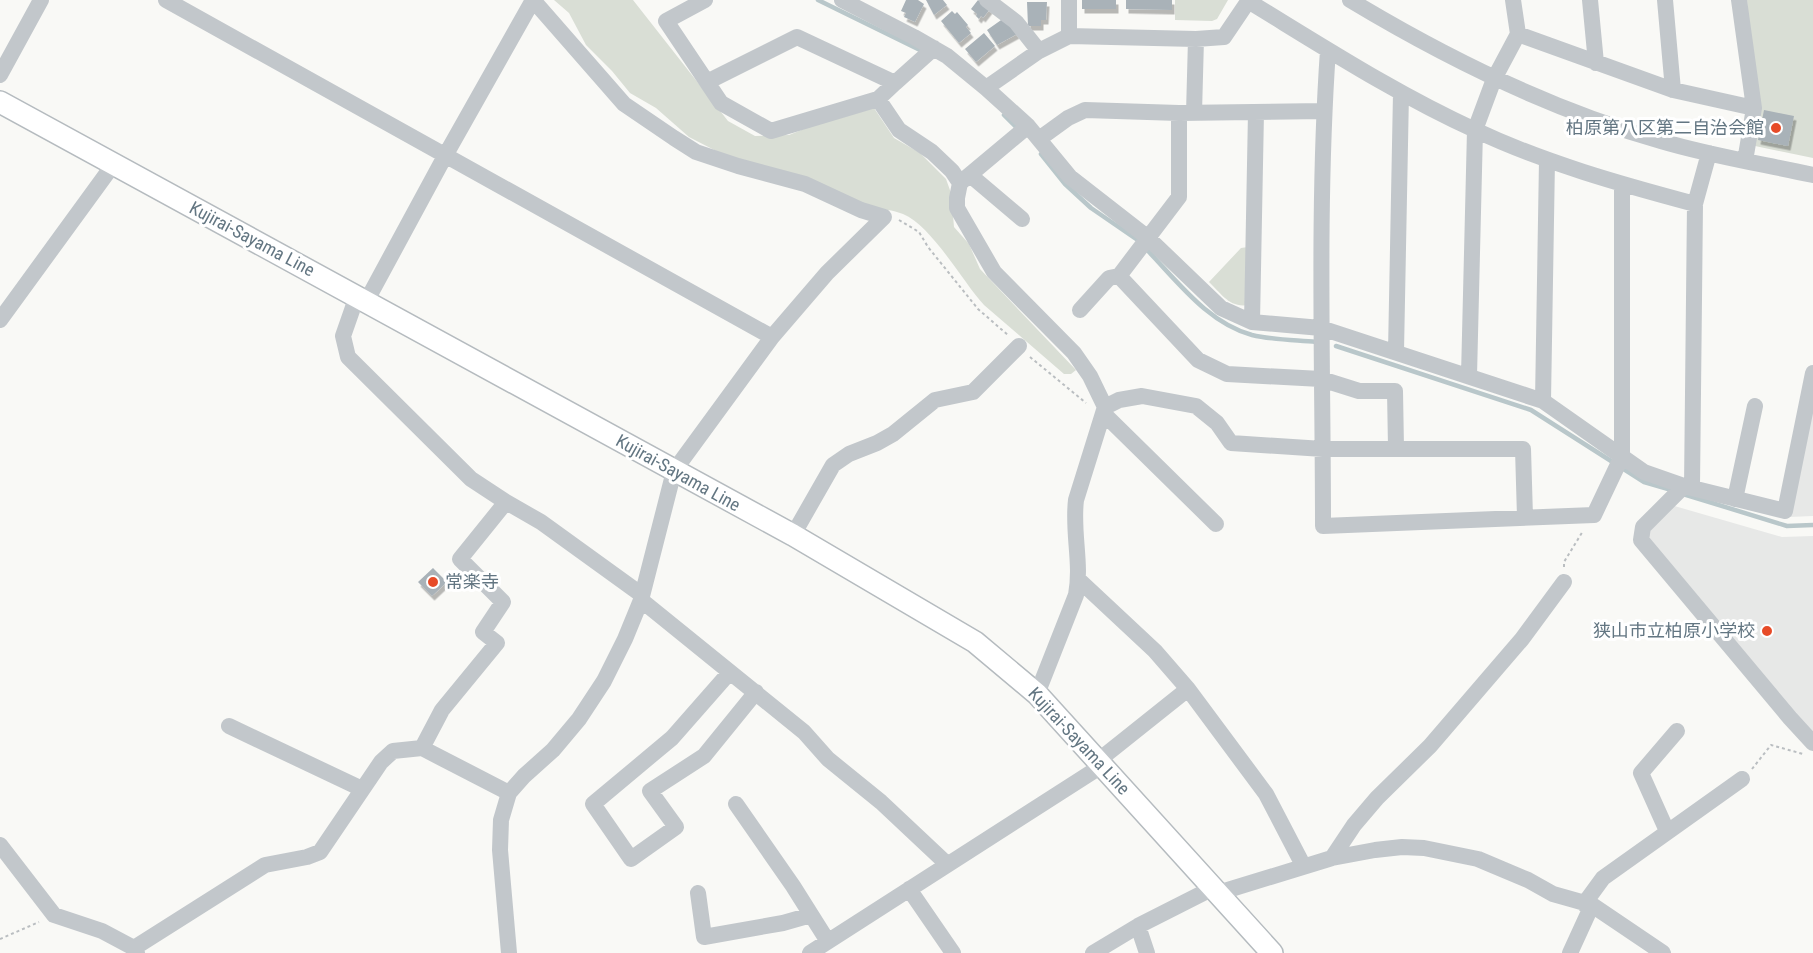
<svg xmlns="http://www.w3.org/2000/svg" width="1813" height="953" font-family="'Roboto Condensed','Noto Sans JP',sans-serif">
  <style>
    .built { fill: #e7e8e7 }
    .green { fill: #d9ded5 }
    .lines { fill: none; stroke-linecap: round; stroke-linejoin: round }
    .stream { stroke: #b9c7ca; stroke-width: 4.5 }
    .building { fill: #a9b2b8; filter: url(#shadow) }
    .major-casing { stroke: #b5bbbf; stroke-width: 24 }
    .path { stroke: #babec1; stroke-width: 2; stroke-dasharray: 3 3; stroke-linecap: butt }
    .minor { stroke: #c2c7cb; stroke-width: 16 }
    .major { stroke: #fff; stroke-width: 21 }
    .poi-dot { fill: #e74b28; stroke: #fff; stroke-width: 2 }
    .labels { text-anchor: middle; stroke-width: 6; stroke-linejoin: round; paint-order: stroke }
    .poi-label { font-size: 18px; fill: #637682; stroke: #fff; text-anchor: end }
    .street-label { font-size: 18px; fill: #637682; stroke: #fff }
  </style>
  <defs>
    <filter id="shadow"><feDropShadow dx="2.5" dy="4.5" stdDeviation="0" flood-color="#0004"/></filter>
  </defs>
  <rect width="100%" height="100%" fill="#f9f9f6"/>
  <path class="built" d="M1813,405V516L1789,517Z
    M1671,505L1782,537L1813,536V739L1644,538Z"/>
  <path class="green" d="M554,0H633L728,121L755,136L789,135L809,127L874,108L894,138L920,153L946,179L951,193L954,227L969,244L980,269L1076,370L1071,374H1064L984,305C962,281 932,226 903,214C893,210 882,209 871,208L722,154L689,137L656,108L630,93L612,71L586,45L569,13Z
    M1175,0H1228L1217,19L1212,21L1175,20Z
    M1747,0H1813V158L1755,146Z
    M1248,247V305C1229,308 1221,293 1209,282L1241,248Z"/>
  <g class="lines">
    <path class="stream" d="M818,0L922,51
      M1004,115L1017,128
      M1041,154L1065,184L1091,208L1139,241
      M1148,251C1178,282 1208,323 1252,335C1273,340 1295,340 1316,342
      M1336,346L1531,410L1644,482L1675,491
      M1683,494L1787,526L1813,525"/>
  </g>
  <path class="building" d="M906,0H918L924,4L915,22L904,17L906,13L901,11Z
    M926,0H943L947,5L934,15Z
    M978,0L990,9L983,18L981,16L979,19L976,16L977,14L971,9Z
    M1082,0H1116V9H1082Z
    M1126,0H1172V10L1126,9Z
    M1027,2H1047L1046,20H1041V26H1028Z
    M952,11L955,14L957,12L968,25L966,27L971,33L959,43L941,21Z
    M1004,18L1017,34L997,45L987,30Z
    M984,33L995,46L976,62L965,49Z
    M1764,110L1794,116L1788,146L1758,140Z
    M433,568L447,582L432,596L418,582Z"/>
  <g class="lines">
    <defs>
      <path id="major" d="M0,102L793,535L975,642L1037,694L1272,953"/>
    </defs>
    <use href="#major" class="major-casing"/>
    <path class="path" d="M899,220L919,232L928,247L978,309L1009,336
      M1030,357L1086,403
      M1564,567V562L1583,531
      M1752,769L1771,745L1803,754
      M0,939L39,922"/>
    <path class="minor" d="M166,0L772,337
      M705,0L666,21L721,103L771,131L878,99L899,130L932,152L952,171L960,183
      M842,0L914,37L947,56L986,88L1028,126L1070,177L1147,237L1221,308L1252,322L1321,328L1543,401L1644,472L1684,486L1785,511L1813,373
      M987,0L1016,22L1039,51
      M1350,0C1448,59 1551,110 1661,141C1711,156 1763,164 1813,175
      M1590,0L1596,63
      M1665,0L1673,90
      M1739,0L1754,108L1745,161
      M1248,1C1322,46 1396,94 1475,130C1545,163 1620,184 1695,204
      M1518,34L1673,90L1754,108
      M1069,36V0
      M1328,50C1317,208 1323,367 1323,526L1594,515L1622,456V184
      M0,75L41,0
      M707,82L797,37L895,83L878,99
      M895,83L934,48
      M986,88L1039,51L1069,36L1196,39L1224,37L1249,0
      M1179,113V197L1119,276L1198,360L1227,374L1321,379L1359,391H1395L1396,448
      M1194,113L1196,39
      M1028,126L960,183L957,198V208L994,272L1074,353L1090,376L1105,407L1076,500C1072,532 1082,563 1076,595L1037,694
      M1039,139L1068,118L1085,110L1179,113L1324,111
      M970,175L1022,219
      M357,296L343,336L348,357L471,479L506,502L541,522L642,595
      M366,302L445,156L533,0
      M1080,310L1109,278L1119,276
      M0,320L113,165
      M1252,322L1256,112
      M1396,352L1401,93
      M1469,376L1475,130L1494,79L1518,34L1513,0
      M1543,401L1547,160
      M1105,407L1119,400L1142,396L1196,406L1217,423L1231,443L1323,449H1523L1525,517
      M1103,413L1216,524
      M1684,486L1643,527L1641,540L1790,718L1813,743
      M1692,487L1695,204L1709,153
      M1735,499L1755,406
      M793,535L833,465L849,454L877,443L893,434L935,400L973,392L1019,346
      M1079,580L1155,651L1188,689L1266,794L1303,865
      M641,600L804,732L828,759L881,802L947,864
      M730,672L672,738L593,804L631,859L676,827L650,791L704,756L756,692
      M229,726L362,789
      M422,748L442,710L497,643L483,632L503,602L460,559L506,502
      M1099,760L1188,689
      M736,804L793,886L827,940
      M1667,831L1641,773L1677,731
      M0,845L54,915L102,931L134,948L137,953
      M1332,858L1354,825L1377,798L1430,746L1522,639L1564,582
      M909,889L953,953
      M698,893L704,937L783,923L811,915
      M1218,893L1332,858L1375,850L1402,847L1424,848L1478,859L1528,880L1553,894L1592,905L1663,953
      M1584,904L1603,878L1742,779
      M1138,926L1147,953
      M134,948L265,865L307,857L320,852L381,762L393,751L422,748L509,793
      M509,953L500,850L501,820L509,793L524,776L553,750L579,719L604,681L625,639L641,600L674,471L772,337L827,273L884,217L861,210L805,184L738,166L696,152L674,138L624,104L533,0
      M810,953L1103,765
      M1093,953L1138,926L1213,888
      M1570,953L1592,905"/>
    <use href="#major" class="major"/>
  </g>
  <g class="poi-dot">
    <circle cx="1776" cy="128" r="6"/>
    <circle cx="433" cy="582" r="6"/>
    <circle cx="1767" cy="631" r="6"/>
  </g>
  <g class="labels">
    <g class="poi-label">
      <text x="1764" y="134">柏原第八区第二自治会館</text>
      <text x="445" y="588" text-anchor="start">常楽寺</text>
      <text x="1755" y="637">狭山市立柏原小学校</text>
    </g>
    <g class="street-label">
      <text transform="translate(252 239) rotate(28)" y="6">Kujirai-Sayama Line</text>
      <text transform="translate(678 473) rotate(29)" y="6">Kujirai-Sayama Line</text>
      <text transform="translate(1079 741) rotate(47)" y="6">Kujirai-Sayama Line</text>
    </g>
  </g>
</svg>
